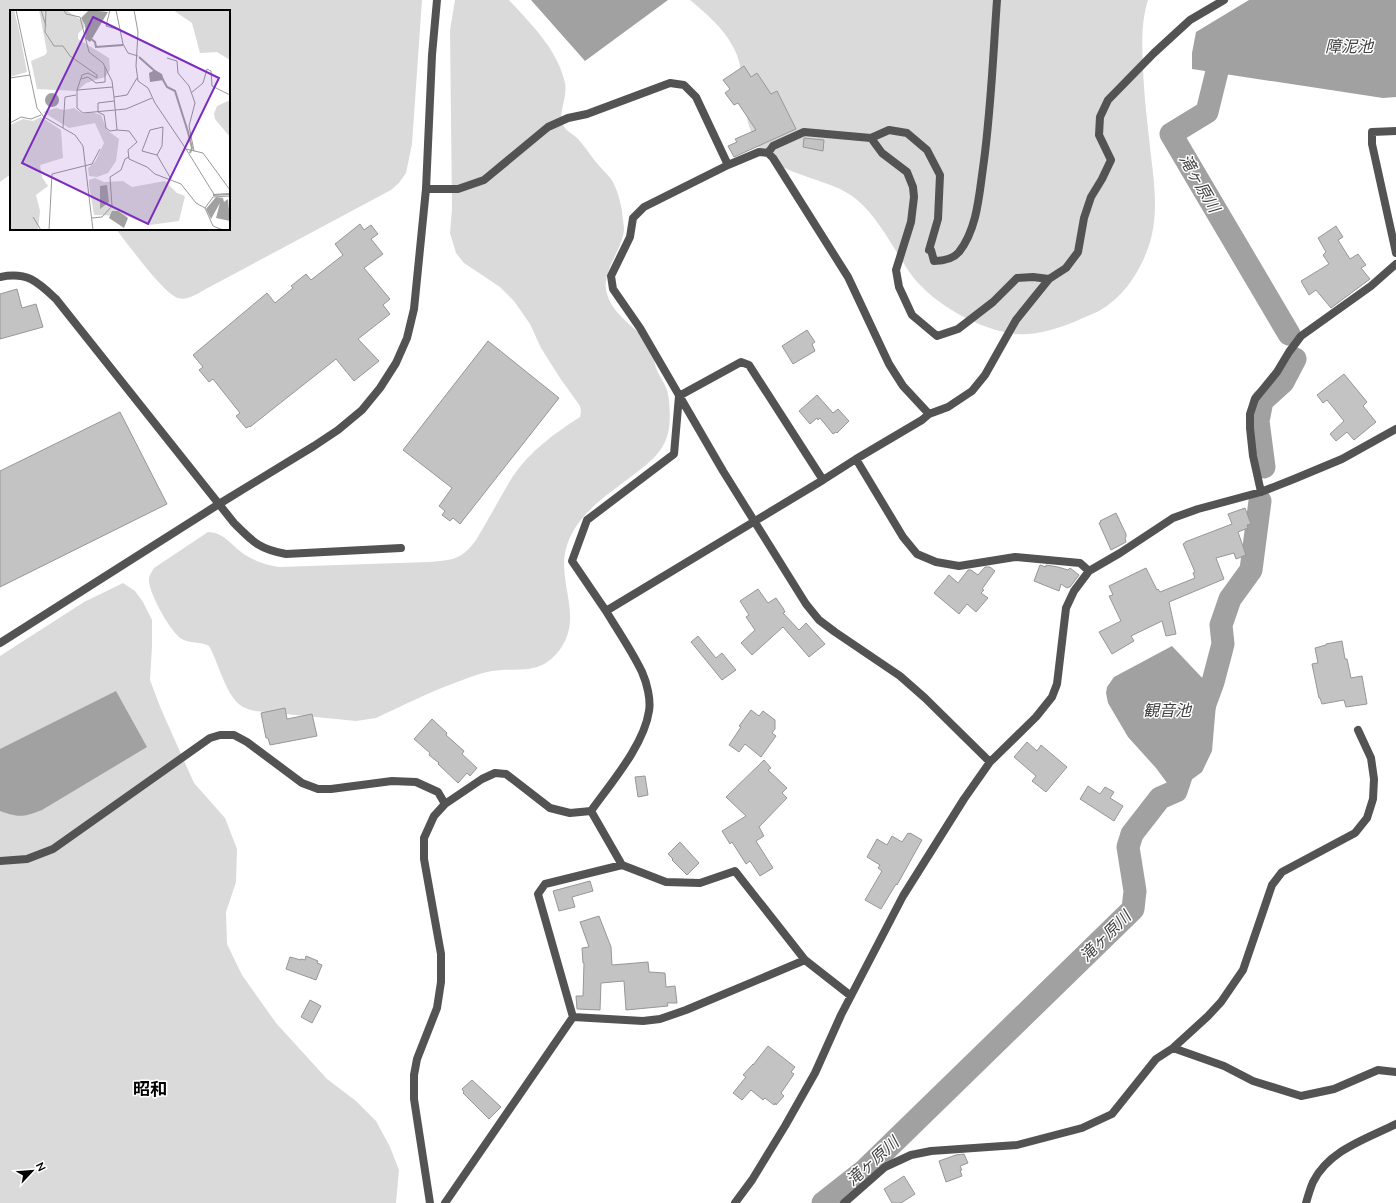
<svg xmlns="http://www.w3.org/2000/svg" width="1396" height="1203" font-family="Mulish,'Noto Sans JP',sans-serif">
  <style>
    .green { fill: #dadada }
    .water { fill: #a1a1a1 }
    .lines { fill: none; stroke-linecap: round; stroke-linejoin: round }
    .river { stroke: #a1a1a1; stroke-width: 23 }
    .building { fill: #c3c3c3; stroke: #979797 }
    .minor { stroke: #535353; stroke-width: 8 }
    .tertiary { stroke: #535353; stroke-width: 8 }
    .labels { text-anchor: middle; stroke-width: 3; stroke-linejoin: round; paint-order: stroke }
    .water-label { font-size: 16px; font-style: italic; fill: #424242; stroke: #fff }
    .quarter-label { font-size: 17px; font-weight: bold; fill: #000; stroke: #fff }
    .inset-river { fill: none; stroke: #a1a1a1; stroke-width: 2 }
    .inset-road { fill: none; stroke: #999; stroke-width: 1 }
    .view { fill: #7b2cbf; fill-opacity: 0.15; stroke: #7b2cbf; stroke-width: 2 }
    .inset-edge { fill: none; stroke: #000; stroke-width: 2 }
  </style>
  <rect width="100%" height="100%" fill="#fff"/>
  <path class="green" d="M0,0H422L412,144L406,173L399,183L391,190L204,290C197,294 187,301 178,298C163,293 127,243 116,229H229V11H11V174L0,182Z
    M455,0H509C531,24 558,50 565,83C568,97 557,115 563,125C566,131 573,134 577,138C584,145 589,153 595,161C600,167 606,173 611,179C617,188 620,200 622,211C622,217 624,224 624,230C622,251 600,273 607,294C614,316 633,325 647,341C652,348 654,360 656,368C659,376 664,382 667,390C670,400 671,422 668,433C664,451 650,462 636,473C610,493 578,512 567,545C555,582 586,617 558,652C538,676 518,667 492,671C481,673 470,677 460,681C431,691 404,705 376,718L356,721L255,711C251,710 247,709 243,707C225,696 219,663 209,646C200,641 190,644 182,639C171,634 148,591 149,580C149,575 152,572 154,568L208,532C225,532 233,548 247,556C257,562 267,565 279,567L429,562C452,560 462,560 476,540C489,519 500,497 513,476C530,451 555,433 580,417L581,411L580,406L560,378L541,348L530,324L514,301L500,287L464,263L456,253L450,233L452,209L450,30Z
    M690,0H1148C1141,22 1142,45 1143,68C1144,98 1148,127 1151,156C1155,188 1159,220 1147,251C1138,275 1122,298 1099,311C1091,315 1082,318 1074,322C1057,329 1034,336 1016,334C980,330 935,305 913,277C894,251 881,220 856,199C833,179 781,176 763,152C758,146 753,139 751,132C742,108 746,80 737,55C728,32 708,15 690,0Z
    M123,583L135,591L143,602L152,620V646L150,680L161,709L194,783L225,818L237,849L236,882L226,912L227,944L242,975L276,1023L327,1079L356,1101L376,1121L390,1147L399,1170L396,1203H0V656L84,602Z"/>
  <path class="water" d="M531,0H668L585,61Z
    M1249,0H1396V97L1383,98L1192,69V53L1196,32Z
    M1172,646L1207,683L1218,681L1212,751L1202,772L1176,791H1173L1156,768L1128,737L1108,703L1106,693L1107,687L1114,677Z
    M116,691L147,747L42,810C24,817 19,818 0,811V749Z"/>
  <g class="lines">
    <path class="river" d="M1224,43L1207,112L1171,134L1289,334
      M1264,467L1258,421L1262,401L1283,382L1295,359
      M1202,712L1213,682L1223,644L1221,625L1230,599L1251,570L1260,501
      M823,1203L865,1170L1133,909L1135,891L1128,847L1132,834L1160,798L1176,791L1186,761"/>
  </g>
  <path class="building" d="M744,66L751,77L757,73L771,94L777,91L796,129L734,157L728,146L737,142L735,139L756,130L738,103L734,105L725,93L730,89L723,80Z
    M804,138L824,140L823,151L803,147Z
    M360,224L364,230L371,225L378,234L371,239L383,254L364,268L390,299L383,305L390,314L358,339L379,361L354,381L336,359L250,427V426L246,428L236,416L240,413L213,379L209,382L199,370L203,367L193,355L267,293L275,303L293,288L291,286L306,274L311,280L343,255L335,244Z
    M1336,226L1343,237L1338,240L1350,259L1358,254L1366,265L1361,268L1370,279L1331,308L1316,290L1309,295L1301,281L1329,264L1323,255L1326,252L1318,238Z
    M17,289L22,308L36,304L43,327L0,339V294Z
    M807,330L815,342L812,344L815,351L793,364L782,346Z
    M488,341L559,398L460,524L453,518L450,521L442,515L445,511L439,506L452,488L403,450Z
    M1344,374L1367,402L1363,406L1376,422L1354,440L1347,432L1336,441L1330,434L1344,421L1327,400L1323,403L1317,395Z
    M817,395L833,413L838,409L849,421L837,433L836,432L833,434L820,418L818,420L817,418L810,424L799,411Z
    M120,412L167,504L0,587V471Z
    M1245,508L1251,524L1247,525L1248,528L1238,532L1246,555L1236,559L1234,553L1216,558L1224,579L1169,602L1176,634L1166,636L1162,621L1131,636L1134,641L1112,654L1099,632L1121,621L1109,596L1113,595L1109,586L1146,568L1157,590L1158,589L1160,592L1195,578L1193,573L1195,572L1183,544L1185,543V542L1232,524L1228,514Z
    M1116,513L1126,534V537L1125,538L1126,542L1111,550L1099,523L1101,522L1100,521Z
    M1040,565L1046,567V565L1058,567L1068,570L1070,568L1079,575L1070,587H1069L1067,588L1061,584L1059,591L1034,581Z
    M985,567H990L995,571L982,589L984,590L981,593L988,598L976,612L967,604L959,614L934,593L949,575L958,583L968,570H971L978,575Z
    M758,589L768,603L776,598L783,608L785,612L783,613L799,630L806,623L825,644L809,657L783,627L752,655L741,643L755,630L746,617L749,615L740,601Z
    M698,636L716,658L722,653L736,670L722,680L691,642Z
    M1342,641L1345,659H1347L1351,678L1362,676L1367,704L1346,707L1344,700L1322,704L1320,698H1319L1312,664L1318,663L1315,648L1326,645V644Z
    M285,708L287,719L312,714L317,736L270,745L268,738H266L261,713Z
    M751,710L759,716L763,711L775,720V729L772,733L776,736L761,757L745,744L739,752L729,745L741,727L739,726Z
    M432,719L447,733L446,735L464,751L462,754L477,768L470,776L467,773L458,783L438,764L439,763L429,755L430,753L414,739Z
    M1027,742L1037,751L1041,745L1067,767L1046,792L1032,781L1036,776L1014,757Z
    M764,760L771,768L768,770L787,788L782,793L787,798L759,827L764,836L756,841L773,868L760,876L750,861L746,864L732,842L730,844L722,831L746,816L726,797Z
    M645,776L648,795L638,797L635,777Z
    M1088,786L1100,794L1105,787L1114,792L1110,798L1123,806L1114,821L1080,799Z
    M908,833L910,834V833L922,840L897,885L896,884L881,909L865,900L882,871L878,868L880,865L867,857L877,839L887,845L892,836L902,842Z
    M680,842L699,863L687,875L672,860L673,859L668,854Z
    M590,881L593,891L572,897L575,907L559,911L553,891Z
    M599,916L611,947L612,965L648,962L649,972L665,973L666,987L675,986L677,1003H667L668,1006L626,1010L624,981L601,983L600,1010L577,1009L576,996H583L584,963H583L582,948L589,947L580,922Z
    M306,956L318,961L317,963L322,965L316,980L286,969L290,957L301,960V959L305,960Z
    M310,1000L321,1006L312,1023L301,1017Z
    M768,1046L795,1067L791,1072L794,1074L781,1093L784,1096L776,1105L775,1103L774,1105L765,1098L763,1100L751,1090L742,1100L733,1093L746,1077L743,1075L753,1064V1065Z
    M472,1080L501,1107L489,1119L463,1093L464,1092L462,1089Z
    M964,1154L968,1163L960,1166L962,1170H960L962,1176L946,1182L939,1161L956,1155Z
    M904,1176L915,1194L901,1203H892L884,1189Z"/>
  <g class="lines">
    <path class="minor" d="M1396,131L1372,132V144L1396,253
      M871,138L882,153L907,172L913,187L914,197L911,222L896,270L899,287L912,315L937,336L958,329L993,302L1017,278L1033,277L1049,279
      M768,153L773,146L804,132L871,138L889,130L907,133L927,150L940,175L938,219L929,250H931L934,261C942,261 953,259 959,252C977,229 979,196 983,168C991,112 993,56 997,0
      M426,189H458L484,180L548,127L568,118L587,114L670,83L684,85L696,97L728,165
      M0,277C27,271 38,282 56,299L234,523C253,542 259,549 286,554L401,548
      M929,414L903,386L889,364L848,277L773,158L768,153L759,152L728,165L644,207L633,218L630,237L611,276L613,289L640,328L723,471L806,604L819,620L835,632L900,676L925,698L990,762
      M856,459L922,420L929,414L948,407L972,391L985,375L1016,320L1049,279L1066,268L1078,252L1084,218L1091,197L1102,179L1111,160L1099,135L1100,117L1108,100L1154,53L1190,20L1224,0
      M1261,492L1253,456L1250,428V414L1255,399L1277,372L1289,352L1301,336L1371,286L1396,264
      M606,611L572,561L587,520L674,454L679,396L741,362L749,365L823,480
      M591,811L622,865
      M0,861L27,859L53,849L210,738L220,735H234L247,742L302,783L318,789H331L392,781L416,782L438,792L445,804
      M622,865L666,882L700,883L735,871L805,960L686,1010L660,1019L643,1021L573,1017L538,894L545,884Z
      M805,960L851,996
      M1173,1048L1224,1066L1253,1081L1301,1096L1334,1089L1378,1070L1396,1072
      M430,1203L414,1099V1075L417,1059L437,1008L441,982V954L424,859V838L434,816L445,804L482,779L495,773L506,774L550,808L570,813L591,811C611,783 644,745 649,711C651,700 647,683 642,672C632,651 618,631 606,611L823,480L856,459L903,537L917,554L936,562L959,566L1015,557L1080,563L1089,571
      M445,1203L573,1017
      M735,1203L752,1180L785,1126L815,1073L841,1015L903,896L964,799L990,762L1036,717L1052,697L1057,684L1066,608L1074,591L1089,571L1120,553L1173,518L1198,509L1261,492L1294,479L1342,459L1396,429
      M844,1203L885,1167L911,1155L931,1151L1017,1145L1082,1128L1112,1114L1156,1059L1173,1048L1208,1016L1221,1002L1243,970L1272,885L1282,872L1355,833L1367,818L1373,799L1374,779L1371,758L1358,730
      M1306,1203C1308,1196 1310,1189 1313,1182C1329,1150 1366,1139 1396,1124"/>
    <path class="tertiary" d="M0,643L219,504L314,446L338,430L362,410L380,388L396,363L407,338L414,309L426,189L432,55L437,0"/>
  </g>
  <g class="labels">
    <g class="water-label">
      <text x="1349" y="52">障泥池</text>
      <text transform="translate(1200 183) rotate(60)" y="6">滝ヶ原川</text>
      <text x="1167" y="716">観音池</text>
      <text transform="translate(1105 936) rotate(-45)" y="6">滝ヶ原川</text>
      <text transform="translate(872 1161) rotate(-42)" y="6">滝ヶ原川</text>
    </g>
    <g class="quarter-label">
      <text x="150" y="1095">昭和</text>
    </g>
  </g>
  <g transform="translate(10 10)">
    <rect width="220" height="220" fill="#fff"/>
    <path d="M0,0H4L9,20L17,62L0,67ZM29,0H56L73,11L75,16L68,24V29L99,48L100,60L95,67L76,73L67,81L27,79L21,51L35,45L37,42ZM163,0H220V50L207,42L190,43L182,13ZM220,90V127L205,109L204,104L207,96ZM46,98L54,100L64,98L73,104L81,102L91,105L97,120L109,129L106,151L98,163L87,167L79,166L78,158L85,152L94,133L85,113L59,118L33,102ZM31,107L51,120L53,148L30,155L32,167L38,176L26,185L30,201L28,220H0V115L13,109L23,111ZM85,168L94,172L113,171L122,177L155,171L167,183L175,186L169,211L140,215L116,206L84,205L79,175V170Z" fill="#dadada"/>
    <path d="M79,0L98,2L80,32L76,29L75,15L71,8ZM145,60L152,64L154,70L140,72L139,63ZM35 90a7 7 0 1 1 14 0a7 7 0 1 1-14 0ZM97,175L99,192L90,199V176ZM206,187L213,188L214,192L218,189L220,211L206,208L210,193L201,209L196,199ZM102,201H108L118,208L114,218L99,208Z" fill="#a1a1a1"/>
    <path class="inset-river" d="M80,28L85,32L86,37L113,35M129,47L147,63M152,68L157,77L165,81L178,122L182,138L180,143M203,185L219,184"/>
    <path class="inset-road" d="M6,0L27,98L34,107L65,125L73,136L83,220M31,0L36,16M36,0L35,22L44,36H53L60,46L87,65V68L78,63L72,65L67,80M54,0L56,4L70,7L79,42L93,53L102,71L104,87M100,0L96,16L110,20M106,0L113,34L118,43L128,46M124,0L128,22L126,56L128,71L138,78L145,93L176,139L193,143L220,180M157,48L167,51L168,63L179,76L185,93L179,116L184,141M0,68L20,65M127,68L117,85L104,87L107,120L119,121L127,132L118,140L119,149L137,157L145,164L171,174L186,193L195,198L203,216L213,220M71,69L78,67L86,73L95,72V57M103,77L67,80V98L73,103L116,99L142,88M181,83L193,73L197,59L201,61L202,76L220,85M104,91L88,93V102L94,105L96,118L100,121L107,120M0,113L11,107L21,109L31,105M53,118L55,87L66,85M176,139L205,186M147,145L152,136L153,117L140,120L132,141L147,145L161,169M195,198L203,187L220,186M23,207L31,220M82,208L92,207L102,196L100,167L111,160L115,149L119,147M39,220L42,164L82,154L90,139"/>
    <path class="view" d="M83,7L209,68L138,214L12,153Z"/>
    <rect width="220" height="220" class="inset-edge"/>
  </g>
  <g transform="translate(32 1171) rotate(64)" stroke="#ffffff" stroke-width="3" paint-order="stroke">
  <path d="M0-3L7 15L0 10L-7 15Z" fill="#000000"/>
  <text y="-6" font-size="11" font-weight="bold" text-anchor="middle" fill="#000000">N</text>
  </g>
</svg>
